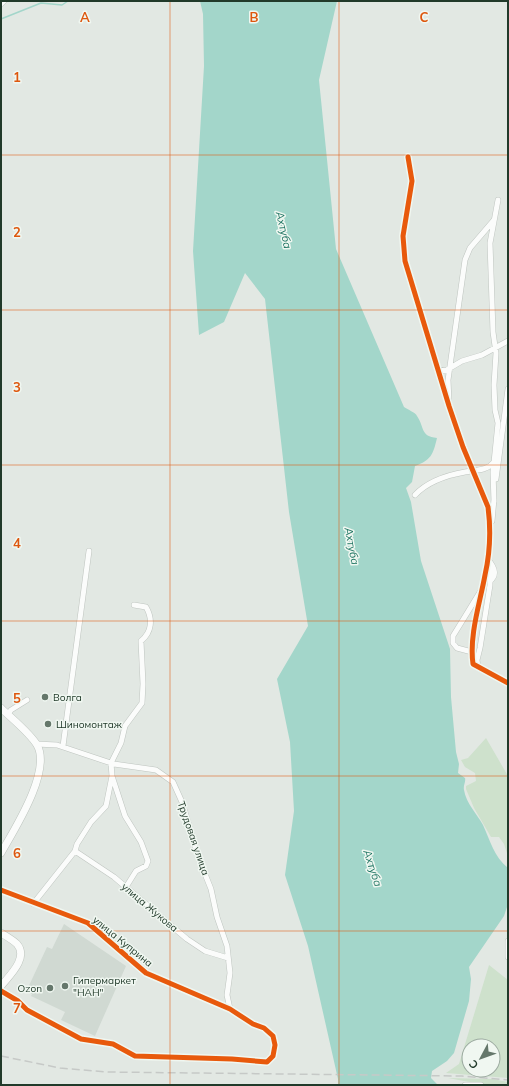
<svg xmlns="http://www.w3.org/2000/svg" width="509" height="1086" font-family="Mulish,sans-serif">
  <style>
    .built { fill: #d0d9d2 }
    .green { fill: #cee1cc; fill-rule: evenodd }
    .water { fill: #a3d6ca }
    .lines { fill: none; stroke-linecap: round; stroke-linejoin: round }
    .stream { stroke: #a3d6ca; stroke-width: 1.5 }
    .minor-casing { stroke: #bfc5c0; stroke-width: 6 }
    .secondary-casing { stroke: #bdc4be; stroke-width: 8 }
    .minor { stroke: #fbfcfb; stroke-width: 5 }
    .secondary { stroke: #fbfcfb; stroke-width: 7 }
    .rail { stroke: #c6c9c7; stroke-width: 1.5; stroke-dasharray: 8 4; stroke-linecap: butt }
    .cycleway-casing { stroke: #f0f7f1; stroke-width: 8 }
    .cycleway { stroke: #e8590c; stroke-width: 5 }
    .grid { fill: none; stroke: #de570e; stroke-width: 1; stroke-opacity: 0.55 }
    .poi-dot { fill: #65776b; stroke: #f0f7f1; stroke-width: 1.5 }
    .labels { text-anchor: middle; stroke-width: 3; stroke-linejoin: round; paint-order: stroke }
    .poi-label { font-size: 10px; fill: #213a2a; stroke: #f0f7f1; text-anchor: start }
    .street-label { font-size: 10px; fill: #213a2a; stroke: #f0f7f1 }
    .water-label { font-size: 11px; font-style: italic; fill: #1d7461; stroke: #f0f7f1 }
    .grid-label { font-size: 13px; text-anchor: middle; font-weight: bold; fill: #de570e; stroke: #f0f7f1; stroke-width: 3; stroke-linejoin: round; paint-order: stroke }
  </style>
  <rect width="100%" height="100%" fill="#e2e8e3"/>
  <path class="built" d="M64,924L126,966L95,1036L61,1020L65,1012L31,996L32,994L26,992L47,947L52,949Z"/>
  <path class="green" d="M486,738L508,776V856L504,844L499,837H491L474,808L466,789V786L476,781L475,773L465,767L461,760L468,758Z
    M489,965L508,980V1078L446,1073L459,1064ZM469,1046H493V1070H469Z
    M448,1078L492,1079L508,1082V1085H485Z"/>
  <path class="water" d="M200,1H337L319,80L336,249L404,407C408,410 415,412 417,416C425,428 420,436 437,438C433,455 431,460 415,466L412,482L406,488L411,502L421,561L450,649L451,697L456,752L459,764L458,773L465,778C466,782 463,785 464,790C466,803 477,814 483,825C490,840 494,857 508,868V904L504,916L469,967L471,979L469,1001L454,1053L447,1061L432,1071L431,1078L438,1085H338V1079L308,946L285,875L294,811L290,742L277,679L308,626L289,512L265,299L245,273L224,322L199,335L193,251L204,66L203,14Z"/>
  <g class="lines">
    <path class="stream" d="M1,19L41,3L62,5L68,1"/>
    <defs>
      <path id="minor" d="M1,4L4,1
        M408,157L412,181L403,236L405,261L449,406L463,447L488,507C491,530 490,553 485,575C480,603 469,635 473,664L508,683
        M437,369L445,371L462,361L482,355L508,341
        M449,402L448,380L465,260L470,248L494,220
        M496,479L508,389
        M415,495C427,482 448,475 465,472C476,470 487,471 494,462
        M494,502L493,472L498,423L495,410L494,385L496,353L493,332L490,243L498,200
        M492,521L494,499
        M490,562C495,569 497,575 490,581
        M472,652L457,648L453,643V636L480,592
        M478,667L477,660L480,648L490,585V565
        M8,714L11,710L27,700
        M36,744L57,745L114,764L156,770L173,782L182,802L199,859L211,889L217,917L227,946L230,973L227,995L230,1009
        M63,746L89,551
        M112,776L125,816L141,842L148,861L146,866L136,871L126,887
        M75,851L114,877L187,939L205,951L228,958
        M1,890L88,923L146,973L230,1009L253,1024L264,1028L273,1036L275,1045L273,1056L267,1062L232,1059L135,1056L113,1044L81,1039L27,1010L18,1001L1,991
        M33,904L75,851L77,844L91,822L106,806L112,776L111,763L121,743L125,726L142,703L143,684L141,641C152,632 153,619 146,607L134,605
        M508,941V957
        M465,1085H481"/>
      <path id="secondary" d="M1,708C11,718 30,733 37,745C52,771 14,830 1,853
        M1,933C6,936 13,940 17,944C29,958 9,976 1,986"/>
    </defs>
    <use href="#minor" class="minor-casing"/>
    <use href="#secondary" class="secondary-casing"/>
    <use href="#minor" class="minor"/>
    <use href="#secondary" class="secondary"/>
    <path class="rail" d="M1,1056L60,1068L108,1072L462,1076L508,1080"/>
    <defs>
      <path id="cycleway" d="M408,157L412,181L403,236L405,261L449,406L463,447L488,507C491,530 490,553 485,575C480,603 469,635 473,664L508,683
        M1,890L88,923L146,973L230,1009L253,1024L264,1028L273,1036L275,1045L273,1056L267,1062L232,1059L135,1056L113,1044L81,1039L27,1010L18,1001L1,991"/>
    </defs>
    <use href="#cycleway" class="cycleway-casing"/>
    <use href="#cycleway" class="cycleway"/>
  </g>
  <path class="grid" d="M170,1V1085M339,1V1085M1,155H508M1,310H508M1,465H508M1,621H508M1,776H508M1,931H508"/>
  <g class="poi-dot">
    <circle cx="45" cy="697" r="4"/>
    <circle cx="48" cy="724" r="4"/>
    <circle cx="65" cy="986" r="4"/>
    <circle cx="50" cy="988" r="4"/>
  </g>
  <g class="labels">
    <g class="poi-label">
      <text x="53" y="701">Волга</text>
      <text x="56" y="728">Шиномонтаж</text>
      <text x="73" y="984">Гипермаркет<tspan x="73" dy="12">"НАН"</tspan></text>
      <text x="42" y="992" text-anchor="end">Ozon</text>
    </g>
    <g class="street-label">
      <text transform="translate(194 838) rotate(71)" y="4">Трудовая улица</text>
      <text transform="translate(150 907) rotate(40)" y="4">улица Жукова</text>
      <text transform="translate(123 941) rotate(39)" y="4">улица Куприна</text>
    </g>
    <g class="water-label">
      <text transform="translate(284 230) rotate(77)" y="4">Ахтуба</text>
      <text transform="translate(352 546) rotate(79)" y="4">Ахтуба</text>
      <text transform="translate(373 868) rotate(72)" y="4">Ахтуба</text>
    </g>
  </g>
  <g class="grid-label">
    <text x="85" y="22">A</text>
    <text x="254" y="22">B</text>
    <text x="424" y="22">C</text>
    <text x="17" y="82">1</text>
    <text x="17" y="237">2</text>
    <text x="17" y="392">3</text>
    <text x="17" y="548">4</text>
    <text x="17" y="703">5</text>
    <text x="17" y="858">6</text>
    <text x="17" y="1013">7</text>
  </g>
  <rect width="509" height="1086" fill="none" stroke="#213a2a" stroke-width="4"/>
  <g transform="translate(481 1058) rotate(229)"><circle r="19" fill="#f0f7f1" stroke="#9daba1"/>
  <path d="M0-3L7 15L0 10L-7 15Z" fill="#65776b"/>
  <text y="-6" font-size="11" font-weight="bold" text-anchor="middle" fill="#213a2a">С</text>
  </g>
</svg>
